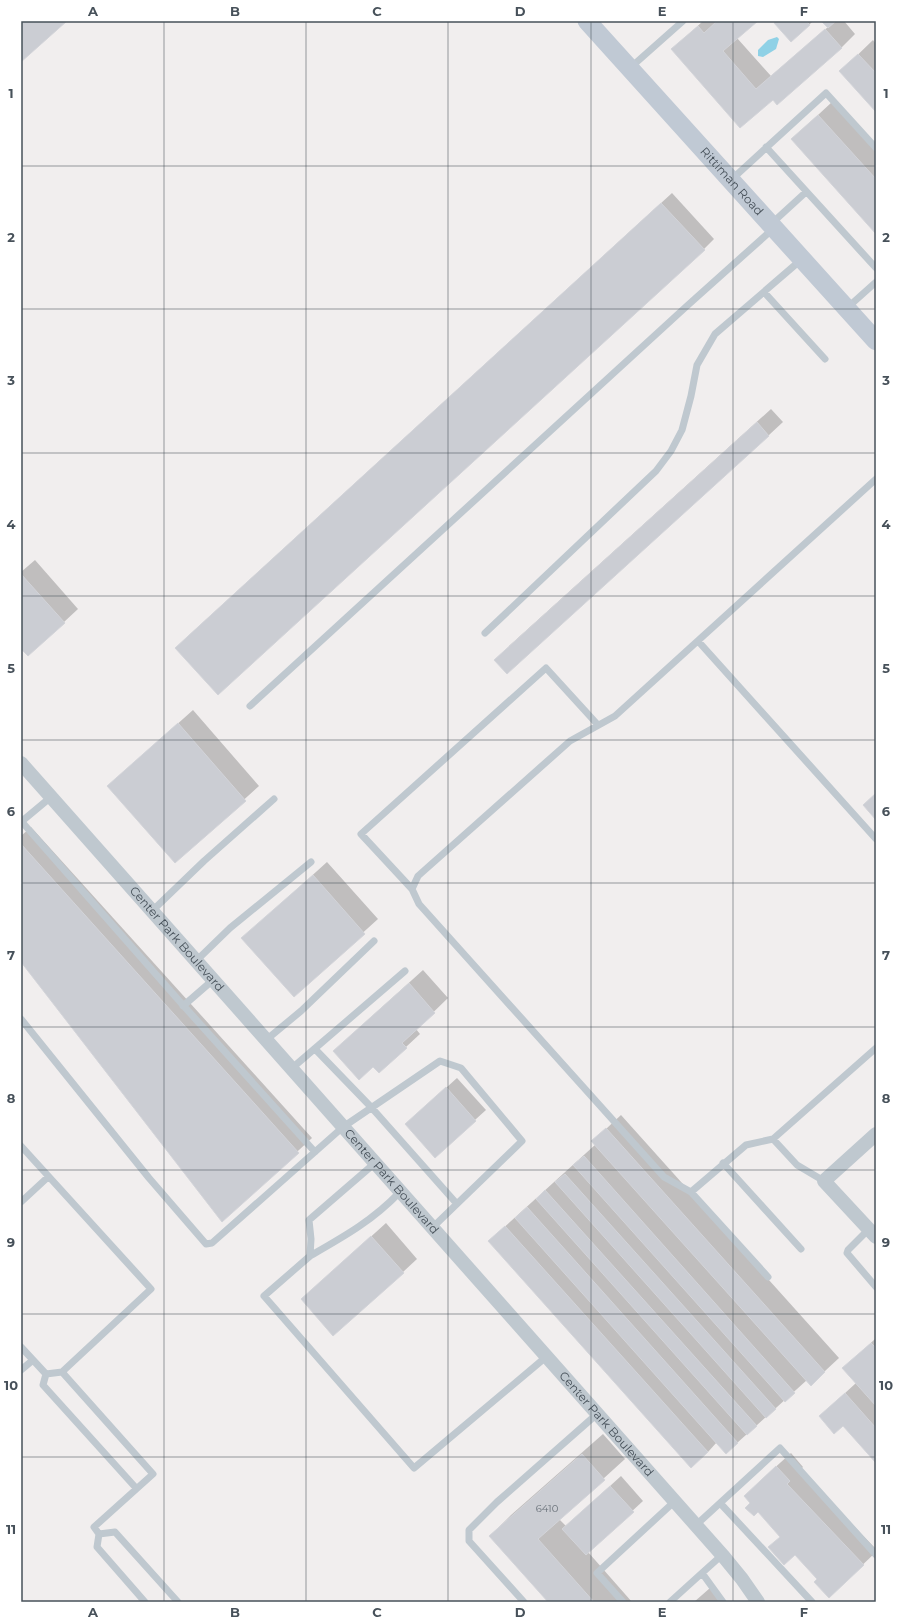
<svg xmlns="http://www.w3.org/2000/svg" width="897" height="1623" font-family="Montserrat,sans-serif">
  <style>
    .water { fill: #8fd1e6 }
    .shadow { fill: #0003 }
    .building { fill: #cbcdd3; stroke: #d3d4d9 }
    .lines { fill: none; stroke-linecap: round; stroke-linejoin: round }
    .service { stroke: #bfc8cf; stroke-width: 7 }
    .minor { stroke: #bfc8cf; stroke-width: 14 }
    .secondary { stroke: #c0c9d4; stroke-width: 19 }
    .grid { fill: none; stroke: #47515a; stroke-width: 1; stroke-opacity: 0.55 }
    .labels { text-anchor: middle; stroke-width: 3; stroke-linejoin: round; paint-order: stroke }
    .number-label { font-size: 10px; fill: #687078 }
    .street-label { font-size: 12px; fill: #47515a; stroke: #fff }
    .neatline { fill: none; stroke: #47515a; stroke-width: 1.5 }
    .grid-label { font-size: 13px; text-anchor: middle; font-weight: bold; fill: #47515a }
  </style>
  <rect width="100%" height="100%" fill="#f1eeee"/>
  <path class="water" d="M777,37L779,39L776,49L763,57L758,56V50L768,40Z"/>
  <path class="shadow" d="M703,21H757L737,38L771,76L828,27L823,21H844L855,34L841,48L773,99L673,49Z
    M777,21H813L809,25Z
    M873,40L876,44V110L841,71Z
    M832,102L876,150V232L792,139Z
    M672,193L714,239L704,249L186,638Z
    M771,409L783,422L769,435L507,673L509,646Z
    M35,560L78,609L64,622L21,647V572Z
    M193,710L259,786L175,862L108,786Z
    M31,827L312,1138L222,1221L21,961V836Z
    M327,862L378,919L294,995L243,938Z
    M423,970L448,998L416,1029L420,1034L379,1072L348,1038Z
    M457,1078L486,1110L435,1156L417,1114Z
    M621,1115L839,1358L811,1384L807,1380L737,1443L717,1442L708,1452L489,1241L596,1144L593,1141Z
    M386,1223L417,1259L403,1272L302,1299Z
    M876,1338V1462L843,1424L820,1416L856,1383L858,1355Z
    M603,1434L625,1459L559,1519L566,1526L621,1476L643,1501L588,1552L632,1602H549L490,1536L511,1515Z
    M791,1453L803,1467L800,1470L876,1549V1552L829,1597L819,1578L751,1503L759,1482Z
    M710,1588L723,1602H694Z"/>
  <path class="building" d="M21,21H67L21,62Z
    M717,21H758L723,51L756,89L825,29L842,48L777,105L773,100L740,128L671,49L698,26L704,33Z
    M776,21H806L810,25L791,42L774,23Z
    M821,21H836L828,28Z
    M858,54L876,73V112L839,71Z
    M818,115L876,179V234L791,139Z
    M661,203L705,250L218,695L175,648Z
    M757,422L769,436L507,674L494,660Z
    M21,574L65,623L28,656L21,649Z
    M178,723L246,801L175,863L107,786Z
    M876,793V820L863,805Z
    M21,844L299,1153L222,1222L21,962Z
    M313,875L365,934L294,997L241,938Z
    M409,983L435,1013L402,1043L407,1048L379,1073L373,1067L359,1080L333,1051Z
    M446,1087L476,1121L435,1158L405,1124Z
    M606,1128L825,1372L811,1386L591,1141Z
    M584,1156L795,1393L785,1402L573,1165Z
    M565,1174L776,1409L766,1418L555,1182Z
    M545,1190L757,1426L747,1435L536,1199Z
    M527,1207L738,1443L726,1454L515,1218Z
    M505,1226L708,1452L691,1468L488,1241Z
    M371,1236L404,1273L333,1336L301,1299Z
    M871,1343L875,1347L876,1346V1406L842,1368Z
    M845,1393L876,1428V1463L843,1426L834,1434L819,1416Z
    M582,1454L605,1480L538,1539L594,1602H548L489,1536Z
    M776,1466L790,1481L787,1484L864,1565L829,1598L814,1582L817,1579L795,1555L784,1565L768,1547L780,1537L758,1512L754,1516L745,1508L750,1503L744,1496Z
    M610,1486L634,1512L586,1555L562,1529Z"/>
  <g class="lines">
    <path class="service" d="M630,68L683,21
      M766,147L876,268
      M731,180L826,93L876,148
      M771,224L806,192
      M764,292L825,359
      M847,308L876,282
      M876,479L615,716L570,741L418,876L412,889L419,904L664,1177L691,1192L746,1145L773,1139L876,1048
      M485,633L656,471L671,451L682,430L691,396L697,365L715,334L802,259
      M698,641L876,839
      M250,706L688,305L774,228
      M21,822L51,797
      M22,822L182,1004L315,1152
      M412,889L361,834L546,668L598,725
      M152,911L204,861L274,799
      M196,961L230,928L311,862
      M183,1006L213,980
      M21,1019L149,1178L206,1244L212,1243L343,1127L440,1061L461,1068L522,1141L432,1228
      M266,1040L301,1011L374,941
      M315,1049L371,1107L457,1204
      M291,1069L405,971
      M773,1139L797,1165L824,1181
      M21,1146L151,1289L62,1372
      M375,1163L309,1220L311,1239L310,1256L264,1296L414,1468L546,1357
      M723,1163L801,1249
      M691,1192L768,1277
      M21,1202L48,1177
      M869,1229L848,1250L847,1253L876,1287
      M310,1256C345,1236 372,1221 400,1192
      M21,1347L46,1374L62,1372L153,1474L94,1527L99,1534
      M21,1370L33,1360
      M46,1374L43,1385L136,1488
      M720,1503L812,1602
      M696,1525L780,1448L876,1555
      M99,1534L115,1532L178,1602
      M99,1534L97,1547L145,1602
      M722,1555L702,1573L723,1602
      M524,1602L469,1541V1530L497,1502L597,1414
      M623,1602L597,1573L675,1501
      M670,1602L702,1573"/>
    <g class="minor">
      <path id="s1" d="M21,763L724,1557L742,1579L758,1602"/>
      <path d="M876,1134L824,1181L876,1237"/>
    </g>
    <path class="secondary" id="s2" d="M587,21L876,341"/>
  </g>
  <path class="grid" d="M164,21V1602M306,21V1602M448,21V1602M591,21V1602M733,21V1602M21,166H876M21,309H876M21,453H876M21,596H876M21,740H876M21,883H876M21,1027H876M21,1170H876M21,1314H876M21,1457H876"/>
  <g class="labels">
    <g class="number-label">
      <text x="547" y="1512">6410</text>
    </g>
    <g class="street-label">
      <text dy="4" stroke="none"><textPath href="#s2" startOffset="216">Rittiman Road</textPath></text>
      <text dy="4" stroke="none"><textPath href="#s1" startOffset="235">Center Park Boulevard</textPath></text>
      <text dy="4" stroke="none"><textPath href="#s1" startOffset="559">Center Park Boulevard</textPath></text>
      <text dy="4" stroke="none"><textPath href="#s1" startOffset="883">Center Park Boulevard</textPath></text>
    </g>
  </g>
  <rect width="897" height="1623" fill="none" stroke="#ffffff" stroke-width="44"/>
  <rect x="22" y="22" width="853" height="1579" class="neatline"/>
  <g class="grid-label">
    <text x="93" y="16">A</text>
    <text x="235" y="16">B</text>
    <text x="377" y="16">C</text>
    <text x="520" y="16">D</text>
    <text x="662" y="16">E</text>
    <text x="804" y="16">F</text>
    <text x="11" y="98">1</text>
    <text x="886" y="98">1</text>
    <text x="11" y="242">2</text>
    <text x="886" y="242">2</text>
    <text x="11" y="385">3</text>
    <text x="886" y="385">3</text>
    <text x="11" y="529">4</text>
    <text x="886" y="529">4</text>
    <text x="11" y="673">5</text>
    <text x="886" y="673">5</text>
    <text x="11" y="816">6</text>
    <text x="886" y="816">6</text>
    <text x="11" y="960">7</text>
    <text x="886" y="960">7</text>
    <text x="11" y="1103">8</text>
    <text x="886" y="1103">8</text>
    <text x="11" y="1247">9</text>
    <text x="886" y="1247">9</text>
    <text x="11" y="1390">10</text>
    <text x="886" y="1390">10</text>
    <text x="11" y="1534">11</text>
    <text x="886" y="1534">11</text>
    <text x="93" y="1617">A</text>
    <text x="235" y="1617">B</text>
    <text x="377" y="1617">C</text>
    <text x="520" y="1617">D</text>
    <text x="662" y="1617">E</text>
    <text x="804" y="1617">F</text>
  </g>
</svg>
